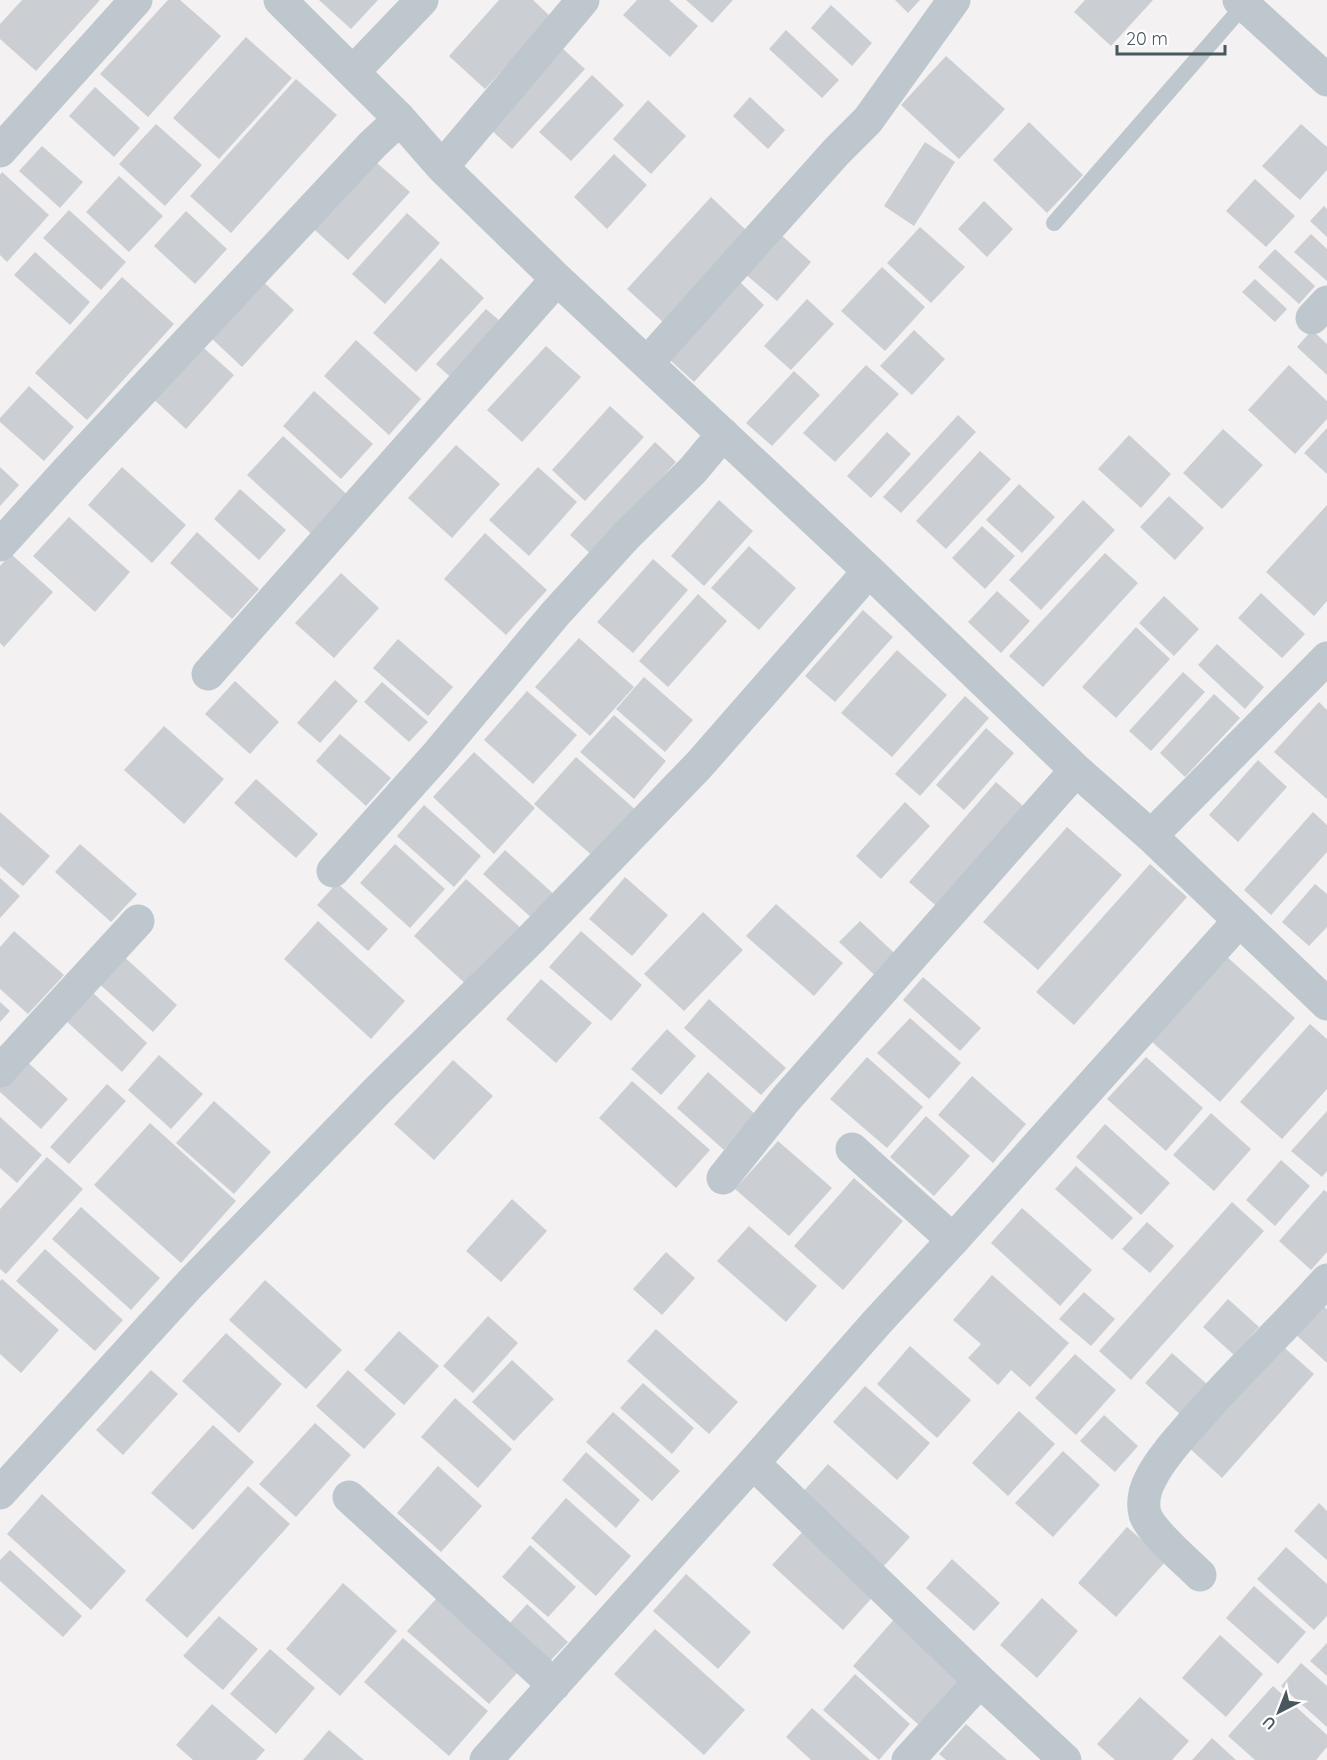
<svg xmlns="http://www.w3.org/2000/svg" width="1327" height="1760" font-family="Quicksand,sans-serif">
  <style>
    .building { fill: #cbcfd3 }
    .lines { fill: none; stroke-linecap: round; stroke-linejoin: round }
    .lane { stroke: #bdc7cd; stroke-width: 16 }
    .street { stroke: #bdc7cd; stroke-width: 33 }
  </style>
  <rect width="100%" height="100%" fill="#f3f1f1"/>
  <path class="building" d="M22,0H100L36,71L0,39V24Z
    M168,0H180L221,36L148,117L100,74Z
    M319,0H378L351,29Z
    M499,0H533L551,17L485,89L449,56Z
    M637,0H669L698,26L670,57L623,15Z
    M686,0H733L712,23Z
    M895,0H920L908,13Z
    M1085,0H1153L1111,46L1074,12Z
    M831,5L872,43L852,66L811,28Z
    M786,30L839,80L822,98L769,49Z
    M246,37L292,78L219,159L173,118Z
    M561,47L585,69L512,149L488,127Z
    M946,56L1005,109L959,159L901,105Z
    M592,75L624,105L571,161L539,132Z
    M296,79L337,115L231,233L190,196Z
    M95,87L140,128L114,157L69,116Z
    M750,97L785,130L768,149L733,116Z
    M648,100L686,136L651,174L613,139Z
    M1029,122L1083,175L1047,213L993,160Z
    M156,124L202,165L165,206L119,164Z
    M1301,124L1327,147V170L1300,200L1262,166Z
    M925,142L955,162L914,226L884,206Z
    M42,146L83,182L60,208L19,171Z
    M614,154L647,185L607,229L574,197Z
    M368,155L410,192L348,260L307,223Z
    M2,172L49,215L7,262L0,255V175Z
    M119,176L163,216L129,252L86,212Z
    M1255,179L1295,216L1266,247L1226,211Z
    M711,197L747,231L663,322L627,289Z
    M984,201L1013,229L987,257L958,229Z
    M1324,206L1327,209V237L1310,221Z
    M69,210L126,262L101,290L43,238Z
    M186,211L227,249L195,284L154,246Z
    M407,213L440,243L385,304L352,274Z
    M920,227L965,267L931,303L887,263Z
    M779,233L811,262L777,301L744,273Z
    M1311,234L1327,249V281L1294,252Z
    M1275,249L1315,286L1299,304L1258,267Z
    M35,252L90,302L70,325L14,275Z
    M441,258L484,298L416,372L373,333Z
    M882,267L925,307L885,351L841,311Z
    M122,277L174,324L87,420L35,373Z
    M258,277L294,310L242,367L207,334Z
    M1255,279L1287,309L1275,322L1242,292Z
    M740,282L764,305L694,382L669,359Z
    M807,299L834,324L791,370L764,346Z
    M486,309L508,328L458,384L436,364Z
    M914,330L945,359L912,395L880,366Z
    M1312,330L1327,344V375L1297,347Z
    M356,340L421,399L389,435L324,376Z
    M197,342L234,375L186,429L149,395Z
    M546,346L581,377L522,442L487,410Z
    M866,365L899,394L835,462L803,433Z
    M1289,365L1327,401V419L1295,454L1248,410Z
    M794,371L820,395L772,446L746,423Z
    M29,386L74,427L44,461L0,422V418Z
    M314,391L373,444L341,479L283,426Z
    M610,406L644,437L585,501L552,470Z
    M958,415L976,432L901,513L883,497Z
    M1327,428V474L1304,453Z
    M1223,429L1263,465L1222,509L1183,473Z
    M887,432L911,454L871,498L847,476Z
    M1129,435L1171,474L1141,508L1098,469Z
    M283,436L353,500L317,539L247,475Z
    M655,442L676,462L592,555L570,535Z
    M456,445L500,484L452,538L408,498Z
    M980,451L1011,479L946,549L916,521Z
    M0,467L19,485L0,506Z
    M122,467L186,525L152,563L88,505Z
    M538,467L577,502L529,556L489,520Z
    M1019,484L1055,517L1022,553L986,520Z
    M240,489L286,530L259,560L214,519Z
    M1169,496L1204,528L1175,560L1140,527Z
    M719,500L753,531L704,586L671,556Z
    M1083,500L1115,530L1041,610L1009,580Z
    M1327,505V601L1314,616L1266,572Z
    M69,517L130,572L95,612L33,556Z
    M982,526L1015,556L985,589L952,558Z
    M197,532L259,589L232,619L170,563Z
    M485,533L547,590L506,635L444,579Z
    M749,546L796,588L759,630L711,588Z
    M1105,553L1138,583L1043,687L1009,656Z
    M11,554L53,592L4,647L0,643V566Z
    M653,559L688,590L633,653L597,622Z
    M341,573L379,608L334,658L295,623Z
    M997,591L1030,621L1001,653L968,622Z
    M1261,593L1305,634L1282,658L1238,618Z
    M698,594L727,621L668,687L639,661Z
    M1164,596L1199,629L1174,656L1139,623Z
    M863,610L893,637L835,702L805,676Z
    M1136,627L1170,659L1116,718L1082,687Z
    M579,638L634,687L590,736L535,687Z
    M398,639L453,687L428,716L373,668Z
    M1217,644L1264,687L1245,709L1198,665Z
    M897,650L947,695L892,757L841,713Z
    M1183,672L1205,692L1151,751L1129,731Z
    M644,677L693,720L665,752L616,709Z
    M335,680L358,701L320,743L297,723Z
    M235,681L279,722L250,754L205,714Z
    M382,682L428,722L409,742L364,702Z
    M527,691L577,735L533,784L484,740Z
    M1214,694L1240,718L1185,777L1160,753Z
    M965,696L989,718L920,796L895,774Z
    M1319,702L1327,710V799L1274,752Z
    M614,715L666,761L634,799L580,752Z
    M164,726L224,779L184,824L124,770Z
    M986,728L1014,753L964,810L936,785Z
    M340,734L391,778L366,806L316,761Z
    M474,752L535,808L494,854L433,797Z
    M576,757L638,812L596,859L534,804Z
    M1258,760L1287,787L1238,842L1209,815Z
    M256,779L318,834L296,858L234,803Z
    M996,782L1030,812L942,911L909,882Z
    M905,802L930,826L881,879L856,856Z
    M424,805L481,856L454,887L397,836Z
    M0,812L50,856L23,886L0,866Z
    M1313,812L1327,825V852L1271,915L1244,890Z
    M1067,827L1122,875L1038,970L983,922Z
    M80,844L137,894L111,922L55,872Z
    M395,844L445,889L410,928L360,883Z
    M505,850L557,897L535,921L483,874Z
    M1150,864L1187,897L1074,1025L1036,992Z
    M625,877L668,915L632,956L589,919Z
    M0,878L20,896L0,918Z
    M466,879L523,930L470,988L414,936Z
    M337,883L388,929L368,951L317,905Z
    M1315,884L1327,894V927L1309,946L1282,922Z
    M776,904L843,963L814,996L746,936Z
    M703,912L743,950L684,1011L644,974Z
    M318,921L405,1001L371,1039L284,959Z
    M860,921L902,960L882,982L839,942Z
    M14,931L64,975L28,1014L0,989V947Z
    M581,931L642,985L611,1021L549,967Z
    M121,954L177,1005L153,1032L96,981Z
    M1226,956L1295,1018L1220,1102L1151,1041Z
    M923,977L981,1028L960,1051L903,1000Z
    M541,979L592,1023L556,1063L506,1019Z
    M91,991L147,1043L122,1072L65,1020Z
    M709,999L786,1068L761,1095L684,1028Z
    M0,1002L10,1011L0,1022Z
    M910,1018L961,1063L929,1099L877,1053Z
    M1310,1024L1327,1039V1089L1282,1139L1240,1102Z
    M667,1029L696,1056L661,1095L631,1069Z
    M159,1055L203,1094L171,1129L128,1090Z
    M867,1057L923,1107L887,1148L830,1099Z
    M1146,1057L1203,1108L1166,1151L1107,1099Z
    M24,1059L68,1099L41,1129L0,1092V1086Z
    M453,1060L493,1096L434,1160L394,1124Z
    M708,1072L755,1114L724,1150L677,1108Z
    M972,1076L1026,1124L993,1163L938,1115Z
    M632,1081L710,1150L676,1188L599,1118Z
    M107,1084L126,1101L69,1164L50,1147Z
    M214,1101L271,1152L234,1194L176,1143Z
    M1327,1111V1171L1322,1177L1291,1151Z
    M1211,1113L1251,1149L1214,1191L1173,1155Z
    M926,1116L970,1156L934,1196L890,1157Z
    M0,1117L42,1155L17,1183L0,1168Z
    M150,1123L236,1201L181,1263L94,1185Z
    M1105,1124L1170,1183L1141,1215L1076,1157Z
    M778,1141L832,1188L789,1236L735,1189Z
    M47,1157L83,1189L6,1274L0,1269V1209Z
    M1281,1160L1310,1186L1275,1226L1246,1200Z
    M1076,1166L1133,1218L1112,1240L1055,1189Z
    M854,1178L903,1221L843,1290L794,1246Z
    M1324,1190L1327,1192V1252L1311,1270L1279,1241Z
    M512,1199L547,1231L501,1282L466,1251Z
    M1232,1202L1264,1231L1131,1380L1099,1351Z
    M81,1207L160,1278L131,1310L52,1239Z
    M1022,1208L1092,1270L1060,1306L991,1243Z
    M1147,1222L1174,1246L1150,1273L1122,1249Z
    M749,1226L817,1286L786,1322L717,1261Z
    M45,1249L123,1320L95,1351L16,1281Z
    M666,1252L695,1278L662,1315L633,1289Z
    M992,1275L1069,1343L1030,1387L1011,1370L998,1385L968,1358L981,1344L953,1320Z
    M2,1279L59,1330L21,1373L0,1354V1281Z
    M265,1280L342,1350L306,1389L229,1320Z
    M1084,1292L1115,1319L1091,1346L1059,1319Z
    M1228,1299L1259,1327L1234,1355L1203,1327Z
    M1319,1303L1327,1309V1363L1293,1332Z
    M488,1316L518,1343L473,1393L443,1366Z
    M656,1329L738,1402L709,1434L627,1361Z
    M399,1331L439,1366L404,1405L364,1370Z
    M226,1333L282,1384L239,1433L182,1381Z
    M1278,1342L1314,1374L1222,1478L1186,1445Z
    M910,1346L971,1400L937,1438L877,1384Z
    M1172,1353L1208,1385L1182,1416L1145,1383Z
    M1075,1354L1116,1390L1076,1435L1035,1398Z
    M512,1360L554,1399L514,1441L472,1402Z
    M151,1370L178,1394L123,1455L96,1430Z
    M348,1370L396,1414L364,1449L316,1406Z
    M643,1383L694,1428L672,1454L620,1408Z
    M865,1386L930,1443L897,1480L833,1422Z
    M455,1398L512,1449L478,1488L421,1437Z
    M1019,1411L1055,1444L1008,1496L972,1463Z
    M613,1412L680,1471L652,1501L586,1442Z
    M1104,1415L1138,1446L1115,1472L1080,1441Z
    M315,1423L351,1455L296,1517L259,1484Z
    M213,1425L254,1462L193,1530L151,1493Z
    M1063,1451L1100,1485L1053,1537L1015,1503Z
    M586,1452L640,1500L616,1528L562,1480Z
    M828,1464L910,1537L883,1567L801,1494Z
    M438,1466L482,1506L441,1552L397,1513Z
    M248,1486L290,1524L187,1638L145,1600Z
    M42,1494L126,1571L91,1610L7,1534Z
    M566,1498L631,1556L596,1596L531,1538Z
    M1319,1503L1327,1511V1560L1294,1531Z
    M807,1527L878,1591L843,1630L772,1565Z
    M1127,1527L1166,1561L1116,1617L1078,1583Z
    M530,1545L576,1587L548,1617L502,1577Z
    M1286,1547L1327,1584V1616L1314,1630L1257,1579Z
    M10,1550L82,1616L63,1637L0,1581V1560Z
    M952,1559L1000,1603L974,1631L926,1588Z
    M686,1574L751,1632L718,1669L653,1611Z
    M343,1583L397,1631L340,1696L286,1649Z
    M1254,1586L1306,1632L1278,1664L1226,1618Z
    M444,1590L526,1663L489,1704L407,1631Z
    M1042,1598L1078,1631L1037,1678L1000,1645Z
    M527,1604L568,1642L548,1663L508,1625Z
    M219,1616L258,1649L223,1690L183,1656Z
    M896,1617L964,1677L920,1726L853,1666Z
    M655,1629L745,1710L704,1755L614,1674Z
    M1220,1635L1263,1674L1226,1717L1182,1678Z
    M403,1638L488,1711L449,1756L364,1682Z
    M1327,1643V1676L1310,1661Z
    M270,1649L315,1688L276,1734L230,1694Z
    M1301,1663L1327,1686V1727L1281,1686Z
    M855,1674L910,1724L879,1760L823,1710Z
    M1273,1686L1327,1735V1747L1316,1760H1255L1228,1736Z
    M1140,1697L1189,1741L1172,1760H1115L1097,1744Z
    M212,1704L265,1750L256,1760H193L176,1745Z
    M812,1708L870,1760H811L786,1737Z
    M966,1724L1007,1760H946L939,1754Z
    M329,1730L364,1760H303Z
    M1212,1738L1236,1760H1192Z"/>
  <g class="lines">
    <path class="lane" d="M1054,223L1244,5"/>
    <path class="street" d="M280,0L400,119L442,167L557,279L869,571L1076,770L1151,836L1327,1004
      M1239,0L1327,80
      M353,72L422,0
      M0,151L136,0
      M442,167L583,0
      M1312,318L1327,302
      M648,362L837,151L868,120L954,0
      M0,545L66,472L373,144L400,119
      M208,674L557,279
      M1151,836L1327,658
      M333,871L435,757L555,614L627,535L693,470L723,434
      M0,1071L138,921
      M852,1149L953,1240
      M723,1178L786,1099L1076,770
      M753,1463L980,1681L1065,1760
      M0,1493L190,1284L379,1089L531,939L699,765L869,571
      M349,1497L554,1685
      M1200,1575C1186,1561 1150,1531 1145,1514C1142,1502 1145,1489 1151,1478C1162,1456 1182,1436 1198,1417C1239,1370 1285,1327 1327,1280
      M486,1760L753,1463L878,1321L953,1240L1239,921
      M908,1760L980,1681"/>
  </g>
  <g transform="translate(1279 1712) rotate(222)" stroke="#ffffff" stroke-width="4.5" paint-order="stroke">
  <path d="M0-4.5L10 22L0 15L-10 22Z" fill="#49575e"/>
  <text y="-9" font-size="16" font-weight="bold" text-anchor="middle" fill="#49575e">U</text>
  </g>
  <path d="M1117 45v9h108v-9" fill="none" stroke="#49575e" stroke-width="3"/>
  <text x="1126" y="45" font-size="18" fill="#49575e" stroke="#ffffff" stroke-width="4.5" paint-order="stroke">20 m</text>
</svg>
